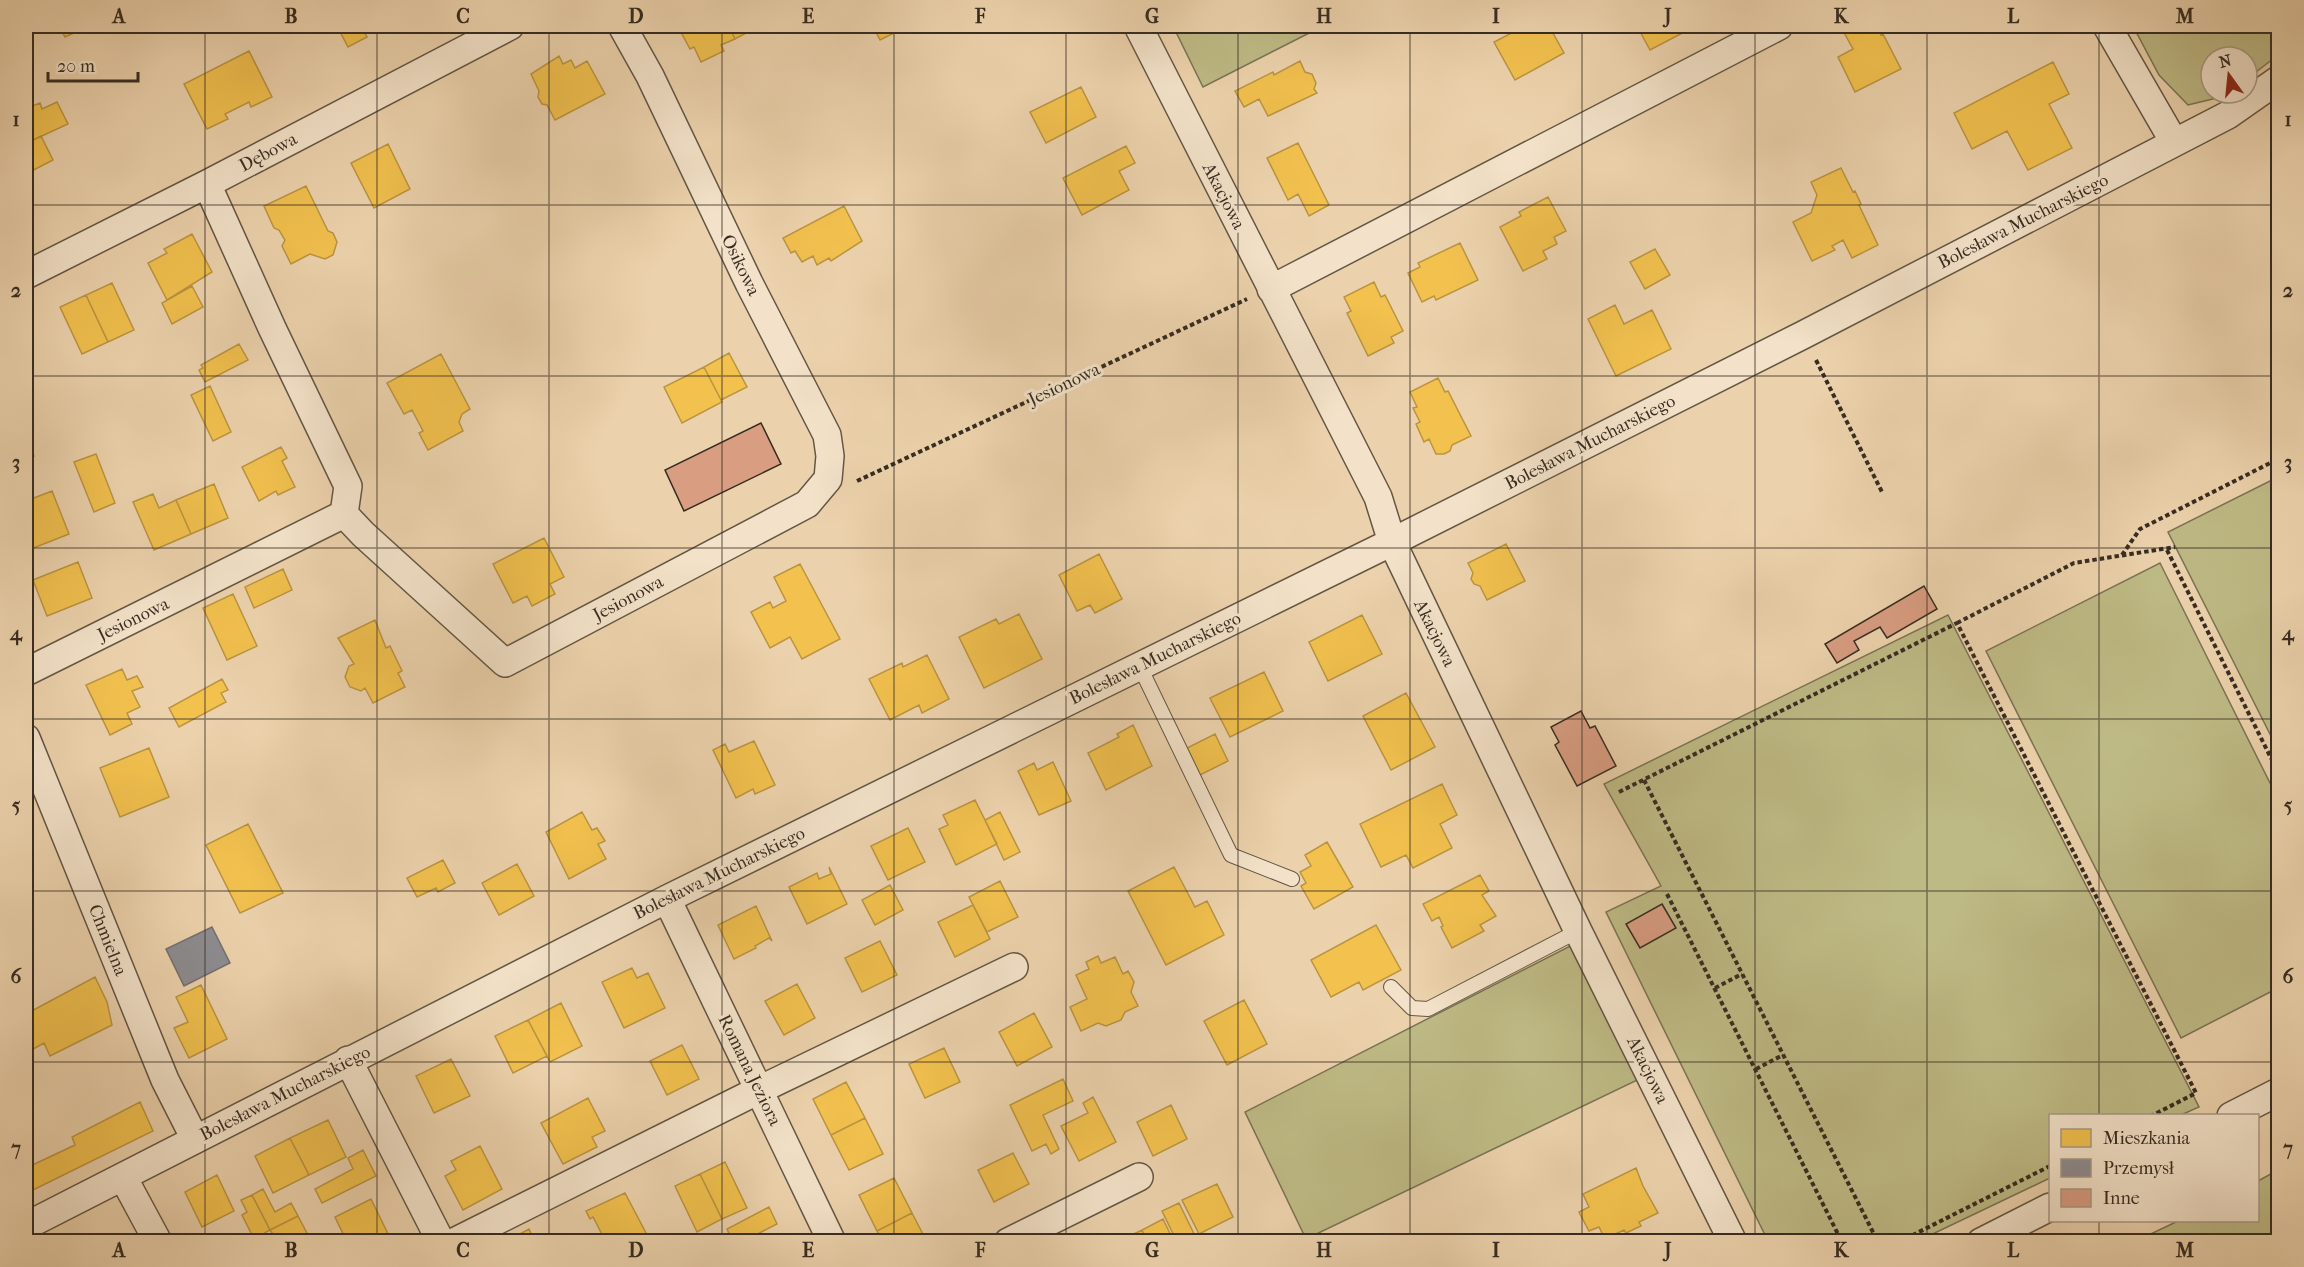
<svg xmlns="http://www.w3.org/2000/svg" width="2304" height="1267" font-family="'IM FELL French Canon',serif">
  <style>
    .green { fill: #beba85; stroke: #7a7354; stroke-width: 1.5 }
    .homes { fill: #f2c14e; stroke: #ba9441; stroke-width: 1.5 }
    .industry { fill: #8d8d92; stroke: #737070; stroke-width: 1.5 }
    .building { fill: #d99d82; stroke: #372c22; stroke-width: 1.5 }
    .lines { fill: none; stroke-linecap: round; stroke-linejoin: round }
    .lane-casing { stroke: #645644; stroke-width: 16 }
    .street-casing { stroke: #645644; stroke-width: 30 }
    .path { stroke: #372c22; stroke-width: 4; stroke-dasharray: 4.5 3; stroke-linecap: butt }
    .lane { stroke: #f3e2c9; stroke-width: 14 }
    .street { stroke: #f3e2c9; stroke-width: 27 }
    .grid { fill: none; stroke: #372c22; stroke-width: 1.5; stroke-opacity: 0.55 }
    .labels { text-anchor: middle; stroke-width: 6; stroke-linejoin: round; paint-order: stroke }
    .street-label { font-size: 18px; fill: #372c22; stroke: #f3e2c9 }
    .neatline { fill: none; stroke: #372c22; stroke-width: 2 }
    .grid-label { font-size: 20px; text-anchor: middle; font-weight: bold; fill: #372c22 }
  </style>
  <rect width="100%" height="100%" fill="#ecd2ac"/>
  <filter id="stains"><feTurbulence type="fractalNoise" baseFrequency=".00333" numOctaves="4"/><feColorMatrix values="0 0 0 0 .2 0 0 0 0 .09 0 0 0 0 .02 0 0 0 .5 -.17"/></filter>
  <radialGradient id="worn" r=".72"><stop offset=".6" stop-color="#630" stop-opacity="0"/><stop offset="1" stop-color="#630" stop-opacity=".3"/></radialGradient>
  <path class="green" d="M1173,26H1323L1203,87Z
    M2133,26H2278V55L2247,79V57H2211V93H2225L2217,98L2188,105L2159,75Z
    M2278,477V750L2168,532Z
    M2160,563L2278,799V988L2181,1038L1986,651Z
    M1948,615L2199,1107L2181,1115L2050,1116V1178L1918,1241H1768L1606,912L1661,886L1604,784Z
    M1582,940L1652,1073L1306,1239L1245,1112Z
    M2278,1170V1241H2136L2178,1221L2258,1220V1181Z"/>
  <path class="homes" d="M59,26H89L65,37Z
    M337,26H368L362,28L367,37L348,47Z
    M683,26H729L735,39L721,45L724,51L701,62L694,47L690,49L682,34L686,32Z
    M729,26H748L750,31L735,39Z
    M873,26H900L902,29L880,40Z
    M1525,26H1549L1564,53L1515,80L1494,42Z
    M1637,26H1690L1692,28L1650,50Z
    M1850,26H1876L1881,35L1883,34L1901,69L1855,92L1838,57L1853,49L1842,29Z
    M249,51L272,97L251,107L249,102L225,114L228,119L207,129L184,84Z
    M559,56L563,64L571,60L575,68L587,61L605,94L555,120L547,105L542,104L538,97L539,91L531,74Z
    M1300,61L1305,72L1312,74L1316,83L1314,89L1317,93L1268,116L1259,99L1244,107L1235,91L1273,72L1274,75Z
    M2053,62L2069,94L2049,104L2072,148L2028,170L2007,131L1972,149L1954,113Z
    M1081,87L1096,117L1046,143L1030,112Z
    M57,102L68,124L29,142L26,135V117L33,113L30,107L40,103L42,109Z
    M41,136L53,160L26,174V147L30,144L29,142Z
    M1298,143L1329,205L1309,216L1298,194L1288,200L1267,158Z
    M388,144L410,189L374,208L351,163Z
    M1126,146L1135,163L1119,171L1129,190L1082,215L1063,178Z
    M1841,168L1853,192L1855,191L1861,204L1859,205L1878,245L1852,258L1843,240L1832,246L1835,250L1812,261L1793,222L1811,213L1817,195L1811,182Z
    M306,186L328,231L333,233L337,242L333,255L325,259L310,254L291,264L282,246L285,240L279,230L274,228L264,206Z
    M1548,197L1566,231L1554,237L1557,244L1543,251L1547,259L1523,271L1500,227L1521,216L1519,212Z
    M844,206L862,241L831,261L829,258L817,265L813,256L802,262L795,251L791,253L783,238Z
    M192,234L212,272L167,300L148,263L167,253L164,249Z
    M1460,243L1478,280L1436,300L1434,296L1422,302L1408,273L1420,267L1418,263Z
    M1655,249L1670,275L1645,289L1630,262Z
    M1374,282L1381,297L1385,295L1403,331L1391,337L1394,343L1368,356L1347,313L1351,311L1344,297Z
    M112,283L134,330L108,342L86,295Z
    M192,286L203,307L172,324L162,303Z
    M86,295L108,342L82,354L60,307Z
    M1615,305L1624,324L1652,310L1671,349L1616,376L1588,319Z
    M239,344L248,360L205,382L199,370L203,368L201,365Z
    M729,353L747,387L721,400L704,367Z
    M441,354L470,409L462,414L459,422L463,431L428,450L419,433L423,431L412,410L404,414L387,383Z
    M704,367L722,402L682,423L664,387Z
    M1438,378L1445,392L1448,391L1471,436L1452,445L1450,451L1444,454H1436L1429,439L1424,442L1416,424L1420,422L1413,408L1417,407L1410,392Z
    M210,386L231,432L213,441L191,395Z
    M26,434L34,456L26,459Z
    M281,447L287,458L282,461L295,487L278,495L276,491L259,501L242,467Z
    M96,454L115,503L94,512L74,462Z
    M214,484L228,518L191,534L176,500Z
    M52,491L69,534L26,551V501Z
    M153,494L159,508L176,500L191,534L154,550L133,502Z
    M544,538L564,577L550,584L555,594L532,606L527,596L513,603L493,564Z
    M1506,544L1525,581L1487,600L1480,586L1474,584L1471,579L1473,573L1468,563Z
    M1099,554L1122,599L1095,613L1090,605L1077,611L1059,575Z
    M78,562L92,598L47,616L33,580Z
    M800,564L840,639L802,659L790,637L770,648L751,612L770,602L773,608L786,601L774,577Z
    M283,569L292,590L254,608L245,587Z
    M233,594L257,646L227,660L203,608Z
    M1019,614L1042,659L984,688L959,637L996,619L999,624Z
    M1362,615L1382,654L1328,681L1309,642Z
    M375,620L386,648L390,646L402,671L398,673L405,687L373,703L365,688L361,691L350,687L345,677L349,666L354,664L338,638Z
    M927,655L949,699L922,713L919,705L890,720L869,679L902,663L903,667Z
    M122,669L127,680L137,676L143,687L132,691L140,707L127,713L132,724L110,735L86,685Z
    M1264,672L1283,711L1230,737L1210,698Z
    M222,679L228,690L221,693L226,702L179,727L169,708Z
    M1406,693L1435,747L1391,770L1363,716Z
    M1133,725L1152,766L1106,790L1088,753L1119,737L1117,734Z
    M1215,734L1228,761L1200,775L1187,748Z
    M754,741L775,785L755,794L753,789L736,798L713,750L725,744L729,752Z
    M149,748L169,797L120,817L100,768Z
    M1053,762L1071,801L1039,815L1018,771L1034,763L1037,770Z
    M1442,784L1457,815L1440,824L1452,848L1413,868L1406,855L1381,867L1360,824Z
    M975,800L997,844L956,865L939,829L948,825L943,815Z
    M582,812L592,830L597,828L605,841L598,844L606,859L569,879L546,832Z
    M1000,812L1020,852L1004,860L985,820Z
    M248,824L283,893L240,913L206,845Z
    M908,828L925,862L888,880L871,846Z
    M1327,842L1353,887L1314,909L1301,886L1306,883L1300,872L1311,866L1305,855Z
    M443,860L455,883L438,892L436,888L417,897L407,878Z
    M517,864L534,896L499,915L482,883Z
    M829,867L847,904L807,924L789,887L817,873L819,879L831,874Z
    M1174,867L1195,907L1207,901L1224,935L1166,965L1128,891Z
    M1480,875L1489,891L1482,895L1496,916L1480,925L1484,931L1452,948L1441,927L1443,926L1439,917L1432,921L1423,904Z
    M1000,881L1018,917L987,932L969,897Z
    M890,885L903,910L875,925L862,900Z
    M973,905L990,939L955,957L938,922Z
    M756,906L772,941L769,938L755,946L756,948L734,959L718,925Z
    M1376,925L1401,970L1363,990L1359,982L1331,997L1311,960Z
    M880,941L897,975L862,992L845,958Z
    M1098,956L1101,963L1115,957L1123,974L1128,971L1134,982L1131,992L1138,1006L1125,1012L1121,1020L1106,1026L1098,1023L1081,1031L1070,1007L1087,999L1076,975L1089,969L1086,962Z
    M632,968L637,978L648,973L665,1008L624,1028L602,982Z
    M95,977L107,1002L112,1025L50,1056L44,1043L26,1053V1014Z
    M797,984L815,1018L784,1035L765,1001Z
    M201,985L227,1039L189,1058L174,1028L188,1022L176,997Z
    M1244,1000L1267,1044L1227,1065L1204,1021Z
    M561,1003L582,1046L550,1062L528,1020Z
    M1034,1013L1052,1047L1017,1066L999,1032Z
    M528,1020L547,1056L513,1073L495,1036Z
    M682,1045L699,1079L667,1095L650,1061Z
    M944,1048L960,1082L925,1098L909,1064Z
    M451,1059L470,1096L434,1113L416,1076Z
    M1063,1079L1073,1101L1043,1115L1059,1149L1051,1154L1046,1144L1032,1151L1010,1105Z
    M846,1082L865,1118L831,1135L813,1099Z
    M1093,1097L1116,1142L1079,1161L1061,1126L1088,1113L1083,1103Z
    M588,1098L605,1131L592,1137L597,1147L563,1164L541,1123Z
    M140,1102L153,1131L29,1192L26,1185V1168L75,1145L72,1137Z
    M1171,1105L1187,1139L1153,1156L1137,1122Z
    M865,1118L883,1154L849,1170L831,1135Z
    M328,1120L346,1157L309,1175L290,1138Z
    M290,1138L309,1175L273,1193L255,1156Z
    M480,1146L502,1189L463,1210L445,1176L456,1170L451,1161Z
    M363,1150L376,1176L322,1203L315,1189L353,1169L348,1158Z
    M1013,1153L1029,1184L994,1202L978,1170Z
    M725,1162L747,1208L722,1219L700,1174Z
    M1636,1168L1643,1186L1658,1213L1639,1222L1641,1226L1626,1233L1624,1230L1605,1239L1599,1227L1589,1231L1579,1212L1589,1207L1583,1194Z
    M700,1174L722,1219L697,1232L675,1186Z
    M217,1175L234,1211L202,1227L185,1192Z
    M894,1178L912,1213L877,1231L859,1195Z
    M1217,1184L1233,1217L1199,1234L1182,1200Z
    M263,1189L275,1212L291,1203L298,1216L270,1230L252,1195Z
    M625,1193L646,1233L630,1242H606L593,1217L590,1219L586,1211Z
    M252,1195L270,1230L254,1239L242,1215L247,1212L241,1200Z
    M371,1199L392,1242H347L335,1217Z
    M1179,1203L1198,1242H1177L1162,1211Z
    M769,1207L777,1224L742,1242H733L727,1229Z
    M912,1213L927,1242H883L877,1231Z
    M298,1216L309,1237L299,1242H278L270,1230Z
    M1163,1219L1174,1242H1148L1142,1230Z
    M529,1229L535,1242H505Z
    M1142,1230L1148,1242H1117Z"/>
  <path class="industry" d="M212,927L230,963L184,986L166,949Z"/>
  <path class="building" d="M761,423L781,464L684,511L665,470Z
    M1924,586L1937,609L1887,638L1880,627L1854,641L1859,650L1837,663L1825,644Z
    M1581,711L1590,728L1595,726L1616,766L1577,786L1555,745L1559,742L1551,727Z
    M1662,904L1676,928L1640,948L1626,924Z"/>
  <g class="lines">
    <defs>
      <path id="lane" d="M1139,665L1231,855L1292,879
        M1391,987L1412,1008L1428,1009L1578,931"/>
      <path id="street" d="M1138,26L1378,497L1392,542L1578,931L1733,1242
        M2107,26L2174,142
        M207,184L272,328L348,486L344,514
        M26,275L207,184L510,26
        M1271,289L1779,26
        M344,514L363,534L505,663L807,504L828,479L830,456L827,435L749,283L650,76L622,26
        M26,672L344,514
        M26,738L165,1080L195,1139
        M667,899L832,1242
        M348,1060L441,1242
        M2231,1116L2278,1092
        M123,1177L158,1242
        M26,1226L667,899L1392,542L1803,335L2228,115L2278,80
        M454,1242L759,1090L1014,967
        M1008,1242L1139,1177
        M1981,1242L2050,1207"/>
    </defs>
    <use href="#lane" class="lane-casing"/>
    <use href="#street" class="street-casing"/>
    <path class="path" d="M1816,360L1883,494
      M857,481L1247,299
      M2167,550L2278,772
      M2122,555L2140,529L2278,459
      M1957,623L2074,563L2175,547
      M1644,780L1878,1242
      M1619,792L1957,623L2196,1093L2151,1116
      M1667,894L1842,1242
      M1715,988L1742,974
      M1756,1069L1783,1055
      M1899,1242L2050,1166"/>
    <use href="#lane" class="lane"/>
    <use href="#street" class="street"/>
  </g>
  <path class="grid" d="M205,26V1242M377,26V1242M549,26V1242M722,26V1242M894,26V1242M1066,26V1242M1238,26V1242M1410,26V1242M1582,26V1242M1755,26V1242M1927,26V1242M2099,26V1116M26,205H2278M26,376H2278M26,548H2278M26,719H2278M26,891H2278M26,1062H2278M2099,1220V1242"/>
  <g class="labels">
    <g class="street-label">
      <text transform="translate(268 152) rotate(-28)" y="6">Dębowa</text>
      <text transform="translate(1224 196) rotate(63)" y="6">Akacjowa</text>
      <text transform="translate(2023 221) rotate(-27)" y="6">Bolesława Mucharskiego</text>
      <text transform="translate(741 265) rotate(64)" y="6">Osikowa</text>
      <text transform="translate(1064 384) rotate(-25)" y="6">Jesionowa</text>
      <text transform="translate(1590 442) rotate(-27)" y="6">Bolesława Mucharskiego</text>
      <text transform="translate(628 598) rotate(-28)" y="6">Jesionowa</text>
      <text transform="translate(133 619) rotate(-26)" y="6">Jesionowa</text>
      <text transform="translate(1435 633) rotate(64)" y="6">Akacjowa</text>
      <text transform="translate(1155 658) rotate(-26)" y="6">Bolesława Mucharskiego</text>
      <text transform="translate(719 873) rotate(-26)" y="6">Bolesława Mucharskiego</text>
      <text transform="translate(108 940) rotate(68)" y="6">Chmielna</text>
      <text transform="translate(750 1070) rotate(64)" y="6">Romana Jeziora</text>
      <text transform="translate(1648 1070) rotate(64)" y="6">Akacjowa</text>
      <text transform="translate(285 1093) rotate(-27)" y="6">Bolesława Mucharskiego</text>
    </g>
  </g>
  <rect width="2304" height="1267" fill="none" stroke="#ecd2ac" stroke-width="66"/>
  <rect x="2049" y="1114" width="210" height="108" fill="#f3e2c9" stroke="#a89986" stroke-width="1.5"/>
  <rect x="2061" y="1129" width="30" height="18" fill="#f2c14e" stroke="#a89986" stroke-width="1.5"/>
  <text x="2103" y="1144" font-size="18" fill="#372c22">Mieszkania</text>
  <rect x="2061" y="1159" width="30" height="18" fill="#8d8d92" stroke="#a89986" stroke-width="1.5"/>
  <text x="2103" y="1174" font-size="18" fill="#372c22">Przemysł</text>
  <rect x="2061" y="1189" width="30" height="18" fill="#d99d82" stroke="#a89986" stroke-width="1.5"/>
  <text x="2103" y="1204" font-size="18" fill="#372c22">Inne</text>
  <g transform="translate(2229 75) rotate(345)"><circle r="28" fill="#f3e2c9" stroke="#a89986" stroke-width="1.5"/>
  <path d="M0-4.5L10 22L0 15L-10 22Z" fill="#8f2418"/>
  <text y="-9" font-size="16" font-weight="bold" text-anchor="middle" fill="#372c22">N</text>
  </g>
  <path d="M48 72v9h90v-9" fill="none" stroke="#372c22" stroke-width="3"/>
  <text x="57" y="72" font-size="18" fill="#372c22" stroke="#f3e2c9" stroke-width="4.5" paint-order="stroke">20 m</text>
  <rect x="33" y="33" width="2238" height="1201" class="neatline"/>
  <g class="grid-label">
    <text x="119" y="23">A</text>
    <text x="291" y="23">B</text>
    <text x="463" y="23">C</text>
    <text x="636" y="23">D</text>
    <text x="808" y="23">E</text>
    <text x="980" y="23">F</text>
    <text x="1152" y="23">G</text>
    <text x="1324" y="23">H</text>
    <text x="1496" y="23">I</text>
    <text x="1668" y="23">J</text>
    <text x="1841" y="23">K</text>
    <text x="2013" y="23">L</text>
    <text x="2185" y="23">M</text>
    <text x="16" y="126">1</text>
    <text x="2288" y="126">1</text>
    <text x="16" y="297">2</text>
    <text x="2288" y="297">2</text>
    <text x="16" y="469">3</text>
    <text x="2288" y="469">3</text>
    <text x="16" y="640">4</text>
    <text x="2288" y="640">4</text>
    <text x="16" y="812">5</text>
    <text x="2288" y="812">5</text>
    <text x="16" y="983">6</text>
    <text x="2288" y="983">6</text>
    <text x="16" y="1155">7</text>
    <text x="2288" y="1155">7</text>
    <text x="119" y="1257">A</text>
    <text x="291" y="1257">B</text>
    <text x="463" y="1257">C</text>
    <text x="636" y="1257">D</text>
    <text x="808" y="1257">E</text>
    <text x="980" y="1257">F</text>
    <text x="1152" y="1257">G</text>
    <text x="1324" y="1257">H</text>
    <text x="1496" y="1257">I</text>
    <text x="1668" y="1257">J</text>
    <text x="1841" y="1257">K</text>
    <text x="2013" y="1257">L</text>
    <text x="2185" y="1257">M</text>
  </g>
  <rect width="100%" height="100%" filter="url(#stains)"/>
  <rect width="100%" height="100%" fill="url(#worn)"/>
</svg>
